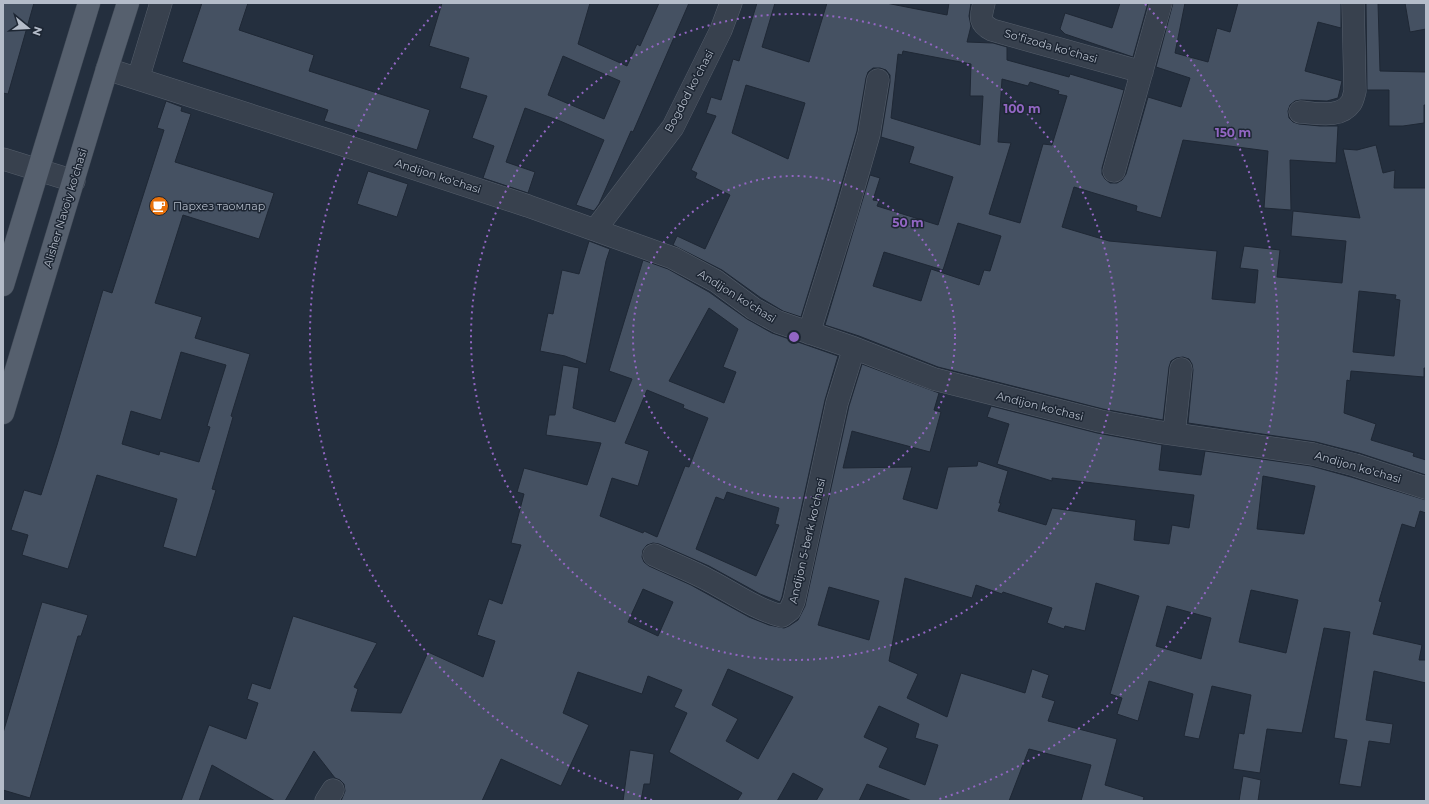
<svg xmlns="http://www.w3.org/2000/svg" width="1429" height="804" font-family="Montserrat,sans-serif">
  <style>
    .building { fill: #455162; stroke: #1f2835; fill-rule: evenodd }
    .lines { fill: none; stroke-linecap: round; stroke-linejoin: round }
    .minor-casing { stroke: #565f6c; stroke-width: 23 }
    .major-casing { stroke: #414a57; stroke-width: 23 }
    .minor { stroke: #38414e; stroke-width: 22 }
    .major { stroke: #56606e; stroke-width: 22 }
    .ring { fill: none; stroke: #9266c3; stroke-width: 2; stroke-dasharray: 2 4 }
    .labels { text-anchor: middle; stroke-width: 3; stroke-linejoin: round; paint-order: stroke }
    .street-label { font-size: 11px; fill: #b4bcc9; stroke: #1d2633 }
    .poi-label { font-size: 11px; fill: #b4bcc9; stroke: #1d2633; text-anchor: start }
    .centre { fill: #9266c3; stroke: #1d2633; stroke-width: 2 }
    .ring-label { font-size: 12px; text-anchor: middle; font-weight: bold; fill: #9266c3; stroke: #1d2633; stroke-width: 3; stroke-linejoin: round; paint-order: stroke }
  </style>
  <rect width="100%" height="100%" fill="#242f3e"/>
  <path class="building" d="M3,3H34L8,94L3,93Z
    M202,3H248L239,30L314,55L309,71L430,110L417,150L324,121L328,110L182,62Z
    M442,3H590L578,44L627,66L637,44L640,46L659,3H689L633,132L631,131L599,204L594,211L576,205L604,140L560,121L525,108L506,162L535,172L528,193L483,178L494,146L472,138L487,96L460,88L469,58L429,46ZM563,56L620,81L604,119L548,95Z
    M757,3H775L762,47L809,62L827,3H886L947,15L949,3H971L969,16L971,26L967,42L993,43L1007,47V60L1069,77L1070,74L1124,90L1102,168V174L1105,179L1110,183H1117L1122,180L1126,174L1148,97L1181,107L1190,78L1156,67L1173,3H1185L1175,53L1208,62L1217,28L1230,32L1238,3H1341V28L1318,22L1305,71L1342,81L1338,98L1327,101L1301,100L1295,101L1290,105L1288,111L1289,118L1293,122L1299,124L1320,126H1338L1336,163L1290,160L1291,210L1264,208L1268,151L1183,140L1161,218L1136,211L1137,206L1074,187L1062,227L1109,241L1217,251L1212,299L1255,303L1258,270L1240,268L1244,246L1280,250L1277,277L1342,283L1346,241L1291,236L1293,211L1360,218L1343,149L1357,150L1376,145L1383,173L1395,170L1394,188H1426V368H1424V377L1351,371L1350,381L1347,380L1344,413L1376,424L1371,440L1414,453L1413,456L1426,460V475L1359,453L1316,442L1188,423L1193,370L1192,364L1189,359L1183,357L1176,358L1171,361L1169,367L1163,420L1103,409L938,367L859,336L825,325L870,175L880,178L873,200L879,201L877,206L938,225L953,177L909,163L914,147L881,137L890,82V75L886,70L880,68H873L868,72L866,78L857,131L835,207L801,317L783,311L761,298L722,270L673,245L677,236L705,249L730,195L695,178L697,173L691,170L716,116L706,113L711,97L721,100L733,59L739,61ZM903,51L971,64L970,96H983L980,145L891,118L898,54L902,55ZM1002,79L1028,86L1030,82L1059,91L1058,94L1067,96L1052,145L1043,144L1020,223L989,214L1011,143L998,142ZM746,85L805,103L788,159L732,133ZM958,223L1001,236L990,271L984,270L979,285L931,269L921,301L873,286L884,252L943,270ZM1359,291L1396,295L1395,299L1400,300L1394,356L1353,352Z
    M1120,3H1148L1133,57L1065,34L1060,29L1065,13L1112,28Z
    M1366,3H1378L1380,71L1426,72V105H1424V123L1403,126H1389V90H1367Z
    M1405,3H1426V29L1410,32Z
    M166,101L182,107L181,111L191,114L175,162L274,193L259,239L183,215L155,303L202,317L195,338L250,354L231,416L233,417L212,489L216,490L196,557L163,547L177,499L97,475L68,569L22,555L28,535L11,530L24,490L41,495L57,445L103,290L112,293L164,130L157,128ZM181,352L226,365L207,426L210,427L199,462L160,451L159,455L122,444L131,411L161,420Z
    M368,171L408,184L397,217L357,204Z
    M589,241L610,249L606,261L586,364L565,356L540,351L548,313L553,314L562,270L579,274Z
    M643,260L668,269L709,292L747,319L772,333L838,356L825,400L782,597L780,602L760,594L709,566L659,544L653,543L647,545L643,550L642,557L644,562L649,566L691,585L749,617L769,625L784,628L789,626L798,620L805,606L849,406L862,364L939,393L934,410L941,412L930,452L852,431L843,468L912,467L903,499L937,509L948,467L977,466L978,461L1008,471L999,503H1001L998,511L1046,525L1052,508L1136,520L1134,540L1169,544L1172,525L1189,528L1194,495L1052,478V481L997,464L1009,424L987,417L991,406L1097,433L1162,445L1159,470L1201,475L1205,451L1311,466L1351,477L1426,500V513L1420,511L1415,528L1402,524L1379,601L1382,602L1373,634L1422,645L1419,660H1426V683L1374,671L1366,720L1393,724L1390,744L1369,741L1361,787L1339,784L1347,740L1334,738L1350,632L1324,628L1302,733L1267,729L1260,773L1233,769L1239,733L1244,734L1251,695L1212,686L1199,739L1184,736L1193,694L1149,681L1138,721L1117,714L1122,698L1110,694L1139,596L1096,583L1085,631L1065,626L1064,629L1047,623L1052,608L1003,592L1002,594L976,585L972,598L905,578L889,661L918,674L907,698L947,717L961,673L1025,693L1032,669L1049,675L1042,697L1055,701L1048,721L1117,739L1105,785L1144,797L1143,801H1081L1091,765L1029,749L1009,801H912L867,784L859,801H816L823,789L793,773L777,801H737L742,793L669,752L687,713L674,707L682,690L648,676L642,694L578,672L563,713L589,725L561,786L501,759L482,801H341L345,791L344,784L340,780L335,778L314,751L285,801H275L212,765L199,801H181L209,725L246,739L258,703L247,699L252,683L270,689L293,616L377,643L354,687L358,689L351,711L401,713L428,652L483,677L495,641L477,635L489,599L502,604L521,545L511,543L524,494L517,492L524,468L587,485L601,443L546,435L549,415H555L563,365L579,368L573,408L615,422L632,379L609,371ZM709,308L738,329L723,367L736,372L724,403L669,381ZM647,390L684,405L683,408L708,418L689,467L685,466L657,537L644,531L643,533L600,516L612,478L638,486L649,451L625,443ZM1263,476L1315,486L1304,534L1257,529ZM727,492L779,508L775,524L779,525L756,576L696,549L716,497L724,500ZM829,587L879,601L869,640L818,625ZM643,589L673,602L658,636L628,622ZM1251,590L1298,600L1286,653L1239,642ZM1167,606L1211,618L1201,659L1156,646ZM728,669L793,697L758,759L726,741L738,719L712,705ZM879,706L919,724L915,738L938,745L925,785L879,767L888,748L864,737Z
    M42,602L88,615L81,636H78L30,798L3,790V733Z
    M630,750L654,754L650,784H644L641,801H623Z
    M1243,776L1261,780L1258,801H1239Z"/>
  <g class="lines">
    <defs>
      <path id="minor" d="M984,3C981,16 978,23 992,30L1142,72
        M107,69L334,142L528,206L673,258L716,281L754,309L778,322L854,348L934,379L1100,421L1159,432L1313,454L1355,465L1426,488
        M138,79L161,3
        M1300,112C1317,113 1340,119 1351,103C1353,100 1354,95 1355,91L1353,3
        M3,159L74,181
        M1114,171L1161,3
        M595,230L673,127L721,30L731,3
        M809,333L847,211L869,134L878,80
        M1174,434L1181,369
        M654,555C673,564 692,571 710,581C733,593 757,610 782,616L790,610L794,601L837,403L854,348
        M326,801L333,790"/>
      <path id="major" d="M3,285L89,3
        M3,413L107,69L128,3"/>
    </defs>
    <use href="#minor" class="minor-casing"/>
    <use href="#major" class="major-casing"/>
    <use href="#minor" class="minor"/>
    <use href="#major" class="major"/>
  </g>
  <g class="ring">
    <circle cx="794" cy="337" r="161"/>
    <circle cx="794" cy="337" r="323"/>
    <path d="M652 800A484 484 0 0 1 443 4M1145 4A484 484 0 0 1 936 800"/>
  </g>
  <defs>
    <symbol id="cafe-disc" viewBox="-11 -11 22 22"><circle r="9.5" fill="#e8710a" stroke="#1d2633"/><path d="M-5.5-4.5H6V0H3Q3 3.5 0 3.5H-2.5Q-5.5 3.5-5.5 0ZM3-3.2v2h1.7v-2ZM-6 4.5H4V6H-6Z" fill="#fff"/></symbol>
  </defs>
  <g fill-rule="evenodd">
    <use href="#cafe-disc" x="148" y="195" width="22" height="22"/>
  </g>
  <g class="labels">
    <g class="street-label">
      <text transform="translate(1051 46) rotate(16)" y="4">Soʻfizoda koʻchasi</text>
      <text transform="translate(689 91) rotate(-62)" y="4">Bogdod koʻchasi</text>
      <text transform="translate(438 176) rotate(18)" y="4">Andijon ko'chasi</text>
      <text transform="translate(65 208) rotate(-73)" y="4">Alisher Navoiy ko'chasi</text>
      <text transform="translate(737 296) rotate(32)" y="4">Andijon ko'chasi</text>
      <text transform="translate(1040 406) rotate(14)" y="4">Andijon ko'chasi</text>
      <text transform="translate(1358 467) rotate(16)" y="4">Andijon ko'chasi</text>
      <text transform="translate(807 541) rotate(-77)" y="4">Аndijon 5-berk koʻchasi</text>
    </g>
    <g class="poi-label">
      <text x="173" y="210">Пархез таомлар</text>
    </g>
  </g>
  <circle cx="794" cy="337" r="6" class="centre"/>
  <g class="ring-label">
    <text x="1022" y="113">100 m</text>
    <text x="1233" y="137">150 m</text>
    <text x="908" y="227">50 m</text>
  </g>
  <rect width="1429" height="804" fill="none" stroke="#b4bcc9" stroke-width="8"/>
  <g transform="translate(28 28) rotate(108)" stroke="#1d2633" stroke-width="3" paint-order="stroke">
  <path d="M0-3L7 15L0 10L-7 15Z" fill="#b4bcc9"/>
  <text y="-6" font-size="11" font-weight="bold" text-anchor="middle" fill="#b4bcc9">N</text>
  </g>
</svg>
